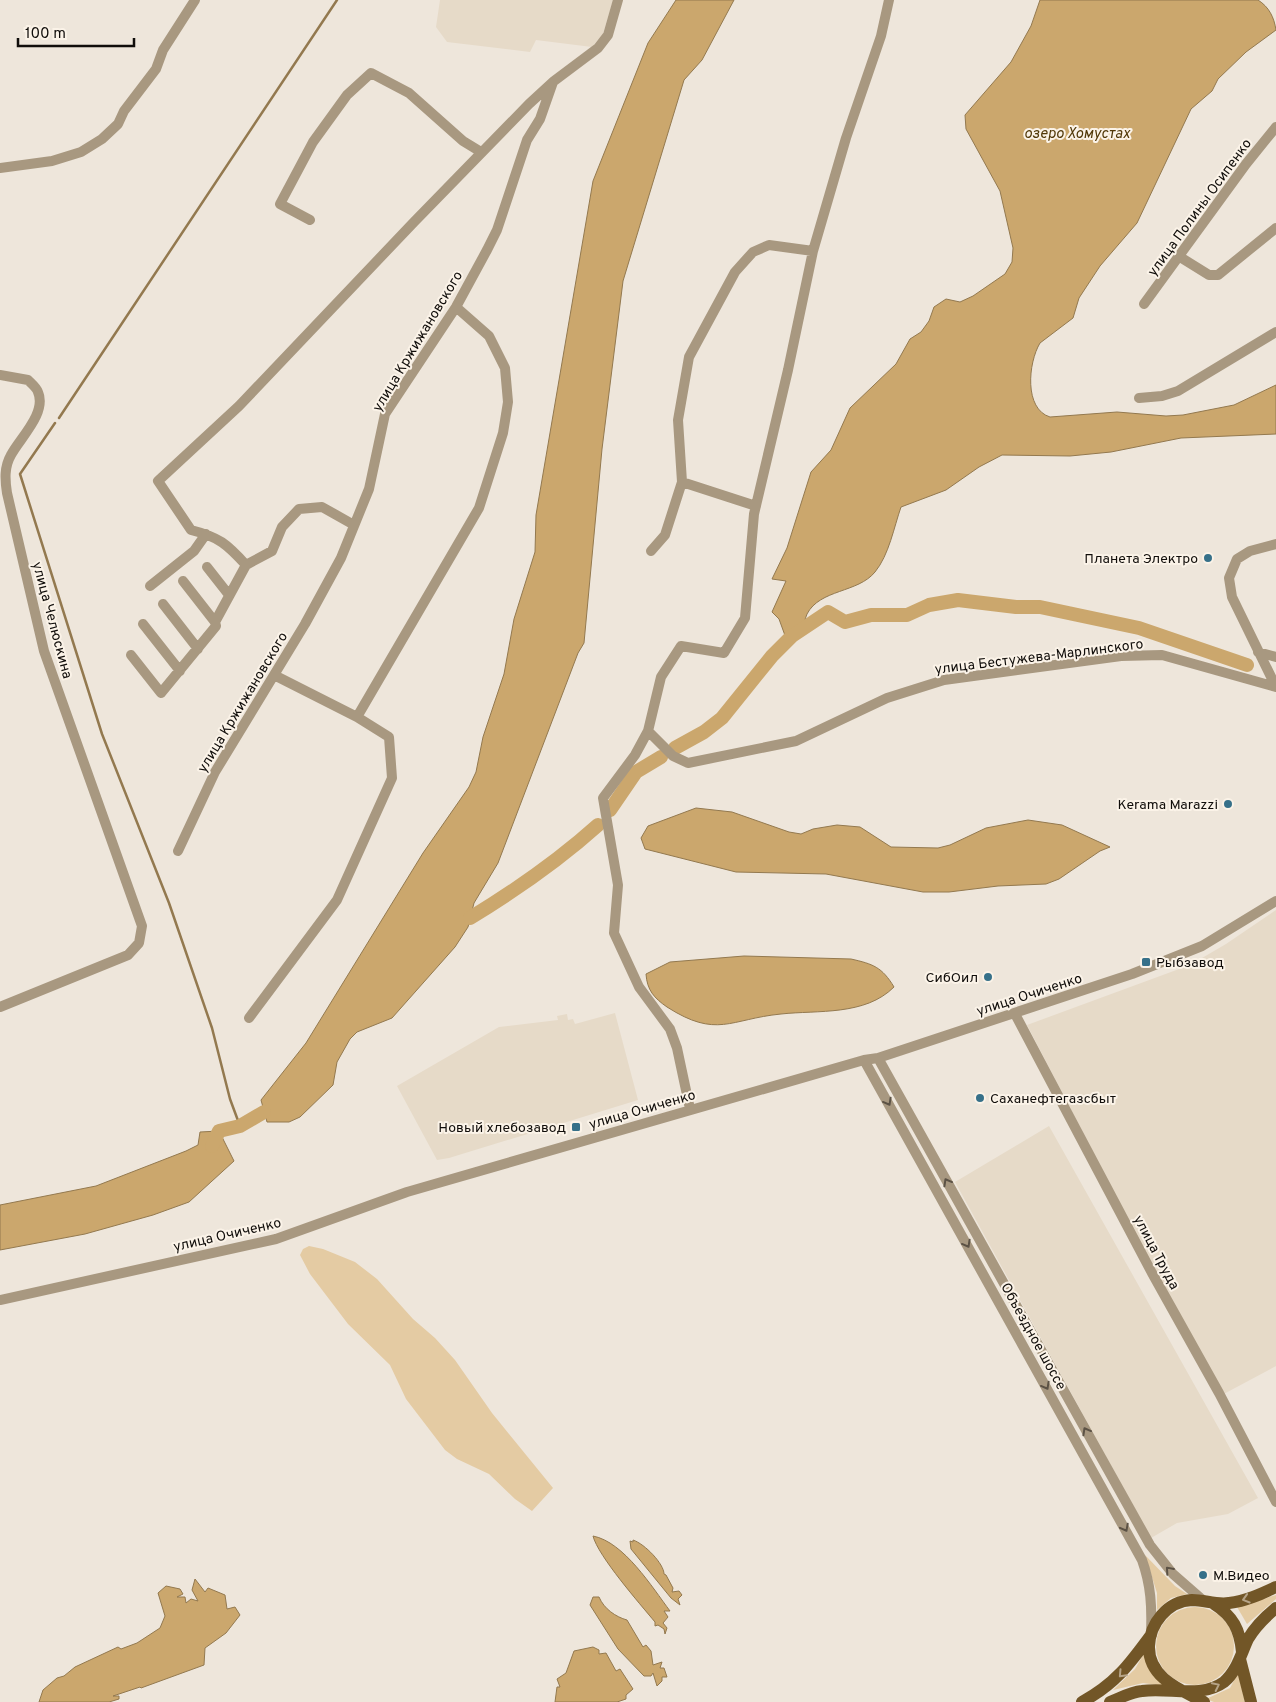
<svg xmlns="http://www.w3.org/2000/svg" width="1276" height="1702" font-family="Overpass,sans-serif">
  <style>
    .built { fill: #e6dac8 }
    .green { fill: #e4cba3 }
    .water { fill: #cba76d; stroke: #93794f }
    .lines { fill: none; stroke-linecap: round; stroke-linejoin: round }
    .stream { stroke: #93794f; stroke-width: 2.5 }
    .river { stroke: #cba76d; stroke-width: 14 }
    .minor { stroke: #a89880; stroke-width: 10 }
    .major { stroke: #725627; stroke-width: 12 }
    .oneway { stroke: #5c5245 }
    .oneway2 { stroke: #b6a488 }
    .poi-dot { fill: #367089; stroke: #fbf3e8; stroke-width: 2 }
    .labels { text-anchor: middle; stroke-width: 4; stroke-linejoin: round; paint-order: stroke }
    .street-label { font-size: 14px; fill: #100d0a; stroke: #fbf3e8 }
    .poi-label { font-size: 14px; fill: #100d0a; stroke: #fbf3e8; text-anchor: end }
    .water-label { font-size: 15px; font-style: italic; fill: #513808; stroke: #fbf3e8 }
  </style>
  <rect width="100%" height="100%" fill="#eee6db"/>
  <path class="built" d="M440,0H613L603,34L592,47L536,40L530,52L447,42L436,27Z
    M1276,910V1366L1220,1396L1027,1025L1190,965L1226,944Z
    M615,1013L638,1100L449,1158L437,1160L397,1086L499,1027L558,1020L557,1016L567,1014L568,1020L573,1019L575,1024Z
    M1049,1126L1258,1498L1228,1514L1177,1523L1151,1538L955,1182Z"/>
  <path class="green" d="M309,1246L323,1249L355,1262L377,1279L413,1319L435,1338L455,1360L492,1413L553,1488L532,1511L515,1499L489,1474L457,1459L445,1450L406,1399L390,1365L348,1324L310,1274L300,1255L303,1249Z
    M1145,1555L1175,1586L1187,1594L1171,1598L1157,1610V1593Z
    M1276,1595V1599L1247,1624L1237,1607Z
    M1156 1646a39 39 0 1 1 78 0a39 39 0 1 1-78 0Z
    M1146,1650L1166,1686L1143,1683L1113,1690L1135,1669Z
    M1238,1673L1245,1702H1214L1206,1699L1230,1688Z"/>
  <path class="water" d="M676,0H734L702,60L684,80L623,281L602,449L584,643L578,653L498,863L474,903L468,927L455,947L392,1018L357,1032L350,1039L337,1062L333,1085L300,1117L289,1122H267L261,1100L306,1043L423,853L469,787L476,772L483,737L504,674L514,619L535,552L536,515L593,181L648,43Z
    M1040,0H1258C1269,7 1274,17 1276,30L1246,52L1218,79L1212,91L1191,109L1137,223L1100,266L1079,298L1073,318L1040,343C1028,363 1024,409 1050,417L1117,412L1166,416L1183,415L1234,405L1276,385V434L1181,438L1111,452L1070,456L1002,455L979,467L946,490L901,507C894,527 889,555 875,572C858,593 820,589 807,614C804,621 803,629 799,636L787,641L779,619L772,612L786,581L772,579L787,548L811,472L831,450L850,408L896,364L910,339L921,332L929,321L934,307L946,299L960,302L973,296L1005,274L1012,262L1013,248L1000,191L966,129L965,115L1011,62L1031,26Z
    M696,808L732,812L789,832L801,834L813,829L837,825L860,827L891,847L938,848L950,845L986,828L1028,820L1062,825L1110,847L1100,851L1059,879L1046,884L998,886L949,892H923L826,874L736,872L645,849L641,838L648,826Z
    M744,956L851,959C873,964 882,967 894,987C865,1016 818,1010 781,1014C730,1019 717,1039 667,1007C654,998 647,990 646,974L670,962Z
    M219,1131L234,1161L189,1202L153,1215L85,1234L0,1250V1205L96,1186L186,1151L198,1145L200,1132Z
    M593,1536C624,1542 652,1587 670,1611H664L668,1617L663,1623L667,1628L665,1634L664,1629L658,1625L655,1626V1622C640,1604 598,1556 593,1536Z
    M633,1540C645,1544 664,1564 664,1574L666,1575L673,1588L672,1592L679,1591L682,1595L678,1599L680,1605L671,1598L631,1549L630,1541L633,1542Z
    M195,1579L205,1592L208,1588L225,1595L227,1609L235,1607L240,1615L226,1633L205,1648L204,1665L141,1688L140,1687L113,1696H119V1699L109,1702H39L43,1690L57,1678L64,1676L75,1667L118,1647L121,1649L137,1643L160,1628L165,1616L158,1593L166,1586L180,1589L183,1594L177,1597H185L186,1603L191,1599L198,1601L192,1590Z
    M593,1597H599C604,1609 616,1617 627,1620L643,1647L646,1645L651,1651L653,1665L662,1662L660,1668H664L667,1677H662V1681L657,1686L653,1673L651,1676H644L618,1649L590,1605Z
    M593,1647L599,1650V1654L606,1653L616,1671L620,1669L633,1689L626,1695V1699L617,1702H555L557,1687H560L557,1679L566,1673L574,1651Z"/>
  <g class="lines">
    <path class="stream" d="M59,418L337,0
      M55,423L20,474L102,734L169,903L212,1028L230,1099L240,1126"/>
    <path class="river" d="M675,748L704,732L722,718L772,656L792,636L828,612L845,622L871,615H907L929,605L958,600L1016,607H1040L1139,628L1247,665
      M610,810L636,772L661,757
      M470,918C516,890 558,861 598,825
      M212,1146L219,1131L240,1126L264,1112"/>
    <path class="minor" d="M0,168L52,161L81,152L102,139L118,124L124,111L156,69L163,50L195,0
      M310,220L280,204L313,142L347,95L371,73L409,93L463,141L481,152
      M1180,257L1209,275H1218L1276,228
      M1144,304L1246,164L1276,127
      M0,375L28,380C31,383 37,388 38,392C47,413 20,438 11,455C4,467 5,480 7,493L44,651L142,926L139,943L128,955L0,1007
      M1139,398L1162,396L1178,391L1276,332
      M682,482L756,506
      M354,525L322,507L299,509L282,527L272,551L246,565C227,544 219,537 191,530L158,481L239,406L414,222L529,104L554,81L598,48L608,35L618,0
      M1276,544L1250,551L1237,559L1229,578L1232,597L1276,687
      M651,551L665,535L682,482L678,420L689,357L735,272L753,252L769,245L813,251
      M207,567L229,595
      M183,581L215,622
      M150,586L194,551L206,534
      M163,604L198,649
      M143,624L180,671
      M1258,652L1276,657
      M131,655L161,693L216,626L215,622L246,565
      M274,675L357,717L479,508L503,433L508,402L505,368L489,336L456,307
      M648,731L673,756L688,763L796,741L887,698L944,680L1121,656L1162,655L1276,687
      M178,851L215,772L305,624L341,558L369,489L385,414L456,307L487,250L497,230L527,140L540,119L553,82
      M1015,1014L1152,1273L1219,1393L1276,1502
      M249,1018L337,900L392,778L389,737L357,717
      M878,1058L1150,1545L1173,1574L1205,1602
      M864,1060L1142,1560C1151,1585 1152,1607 1151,1633
      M690,1109L677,1048L670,1029L639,987L614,933L618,885L603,798L635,755L648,731L661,677L681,646L724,653L745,618L754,514L788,370L813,251L846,138L881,36L889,0
      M0,1300L276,1239L407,1192L864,1060L878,1058L1132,974L1202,946L1276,901"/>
    <path class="major" d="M1214,1604C1233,1616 1240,1630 1242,1652
      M1240,1659L1251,1702
      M1082,1702C1115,1684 1129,1665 1151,1635
      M1110,1702C1120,1698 1131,1692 1142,1691C1169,1687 1201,1699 1224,1682C1237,1671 1241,1654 1248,1639C1255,1627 1265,1617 1276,1608
      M1204,1702C1181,1690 1148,1678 1149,1646C1150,1624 1167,1601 1192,1600C1205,1600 1216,1605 1229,1603C1246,1601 1261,1594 1276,1587"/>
  </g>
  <defs><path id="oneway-chevron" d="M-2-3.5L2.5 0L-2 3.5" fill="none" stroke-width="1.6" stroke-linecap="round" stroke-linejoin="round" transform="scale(1.25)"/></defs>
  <g class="oneway">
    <use href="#oneway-chevron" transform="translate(888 1102) rotate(61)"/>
    <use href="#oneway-chevron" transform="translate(947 1182) rotate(-119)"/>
    <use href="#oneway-chevron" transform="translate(967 1244) rotate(61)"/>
    <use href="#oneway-chevron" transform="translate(1046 1386) rotate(61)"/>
    <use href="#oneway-chevron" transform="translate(1086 1431) rotate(-119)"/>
    <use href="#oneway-chevron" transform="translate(1125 1528) rotate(62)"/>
    <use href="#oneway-chevron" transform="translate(1169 1570) rotate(-131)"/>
  </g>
  <g class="oneway2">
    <use href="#oneway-chevron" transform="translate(1246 1599) rotate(163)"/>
    <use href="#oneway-chevron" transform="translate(1122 1674) rotate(133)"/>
    <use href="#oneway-chevron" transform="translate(1216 1686) rotate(-26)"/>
  </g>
  <g class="poi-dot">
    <circle cx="1208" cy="558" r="5"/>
    <circle cx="1228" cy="804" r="5"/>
    <rect x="1141" y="957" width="10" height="10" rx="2.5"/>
    <circle cx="988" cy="977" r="5"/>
    <circle cx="980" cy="1098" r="5"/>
    <rect x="571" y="1122" width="10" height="10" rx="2.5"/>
    <circle cx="1203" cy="1575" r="5"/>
  </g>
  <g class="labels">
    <g class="street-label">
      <text transform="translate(1199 207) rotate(-54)" y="5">улица Полины Осипенко</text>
      <text transform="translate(417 341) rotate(-59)" y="5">улица Кржижановского</text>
      <text transform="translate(53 620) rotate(75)" y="5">улица Челюскина</text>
      <text transform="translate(1039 656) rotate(-7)" y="5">улица Бестужева-Марлинского</text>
      <text transform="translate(242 702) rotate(-59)" y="5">улица Кржижановского</text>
      <text transform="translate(1029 994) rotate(-18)" y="5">улица Очиченко</text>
      <text transform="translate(642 1109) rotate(-16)" y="5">улица Очиченко</text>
      <text transform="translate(227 1234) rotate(-13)" y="5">улица Очиченко</text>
      <text transform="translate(1157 1252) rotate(62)" y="5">улица Труда</text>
      <text transform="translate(1034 1336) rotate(61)" y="5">Объездное шоссе</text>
    </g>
    <g class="poi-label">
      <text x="1198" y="563">Планета Электро</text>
      <text x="1218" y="809">Kerama Marazzi</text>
      <text x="1156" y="967" text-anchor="start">Рыбзавод</text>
      <text x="978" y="982">СибОил</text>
      <text x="990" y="1103" text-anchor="start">Саханефтегазсбыт</text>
      <text x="566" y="1132">Новый хлебозавод</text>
      <text x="1213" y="1580" text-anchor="start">М.Видео</text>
    </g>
    <g class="water-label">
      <text x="1077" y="138">озеро Хомустах</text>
    </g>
  </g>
  <path d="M18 38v8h116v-8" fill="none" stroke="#100d0a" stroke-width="2.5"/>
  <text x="25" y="38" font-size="15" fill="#100d0a" stroke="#fbf3e8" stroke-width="4" paint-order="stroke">100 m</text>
</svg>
